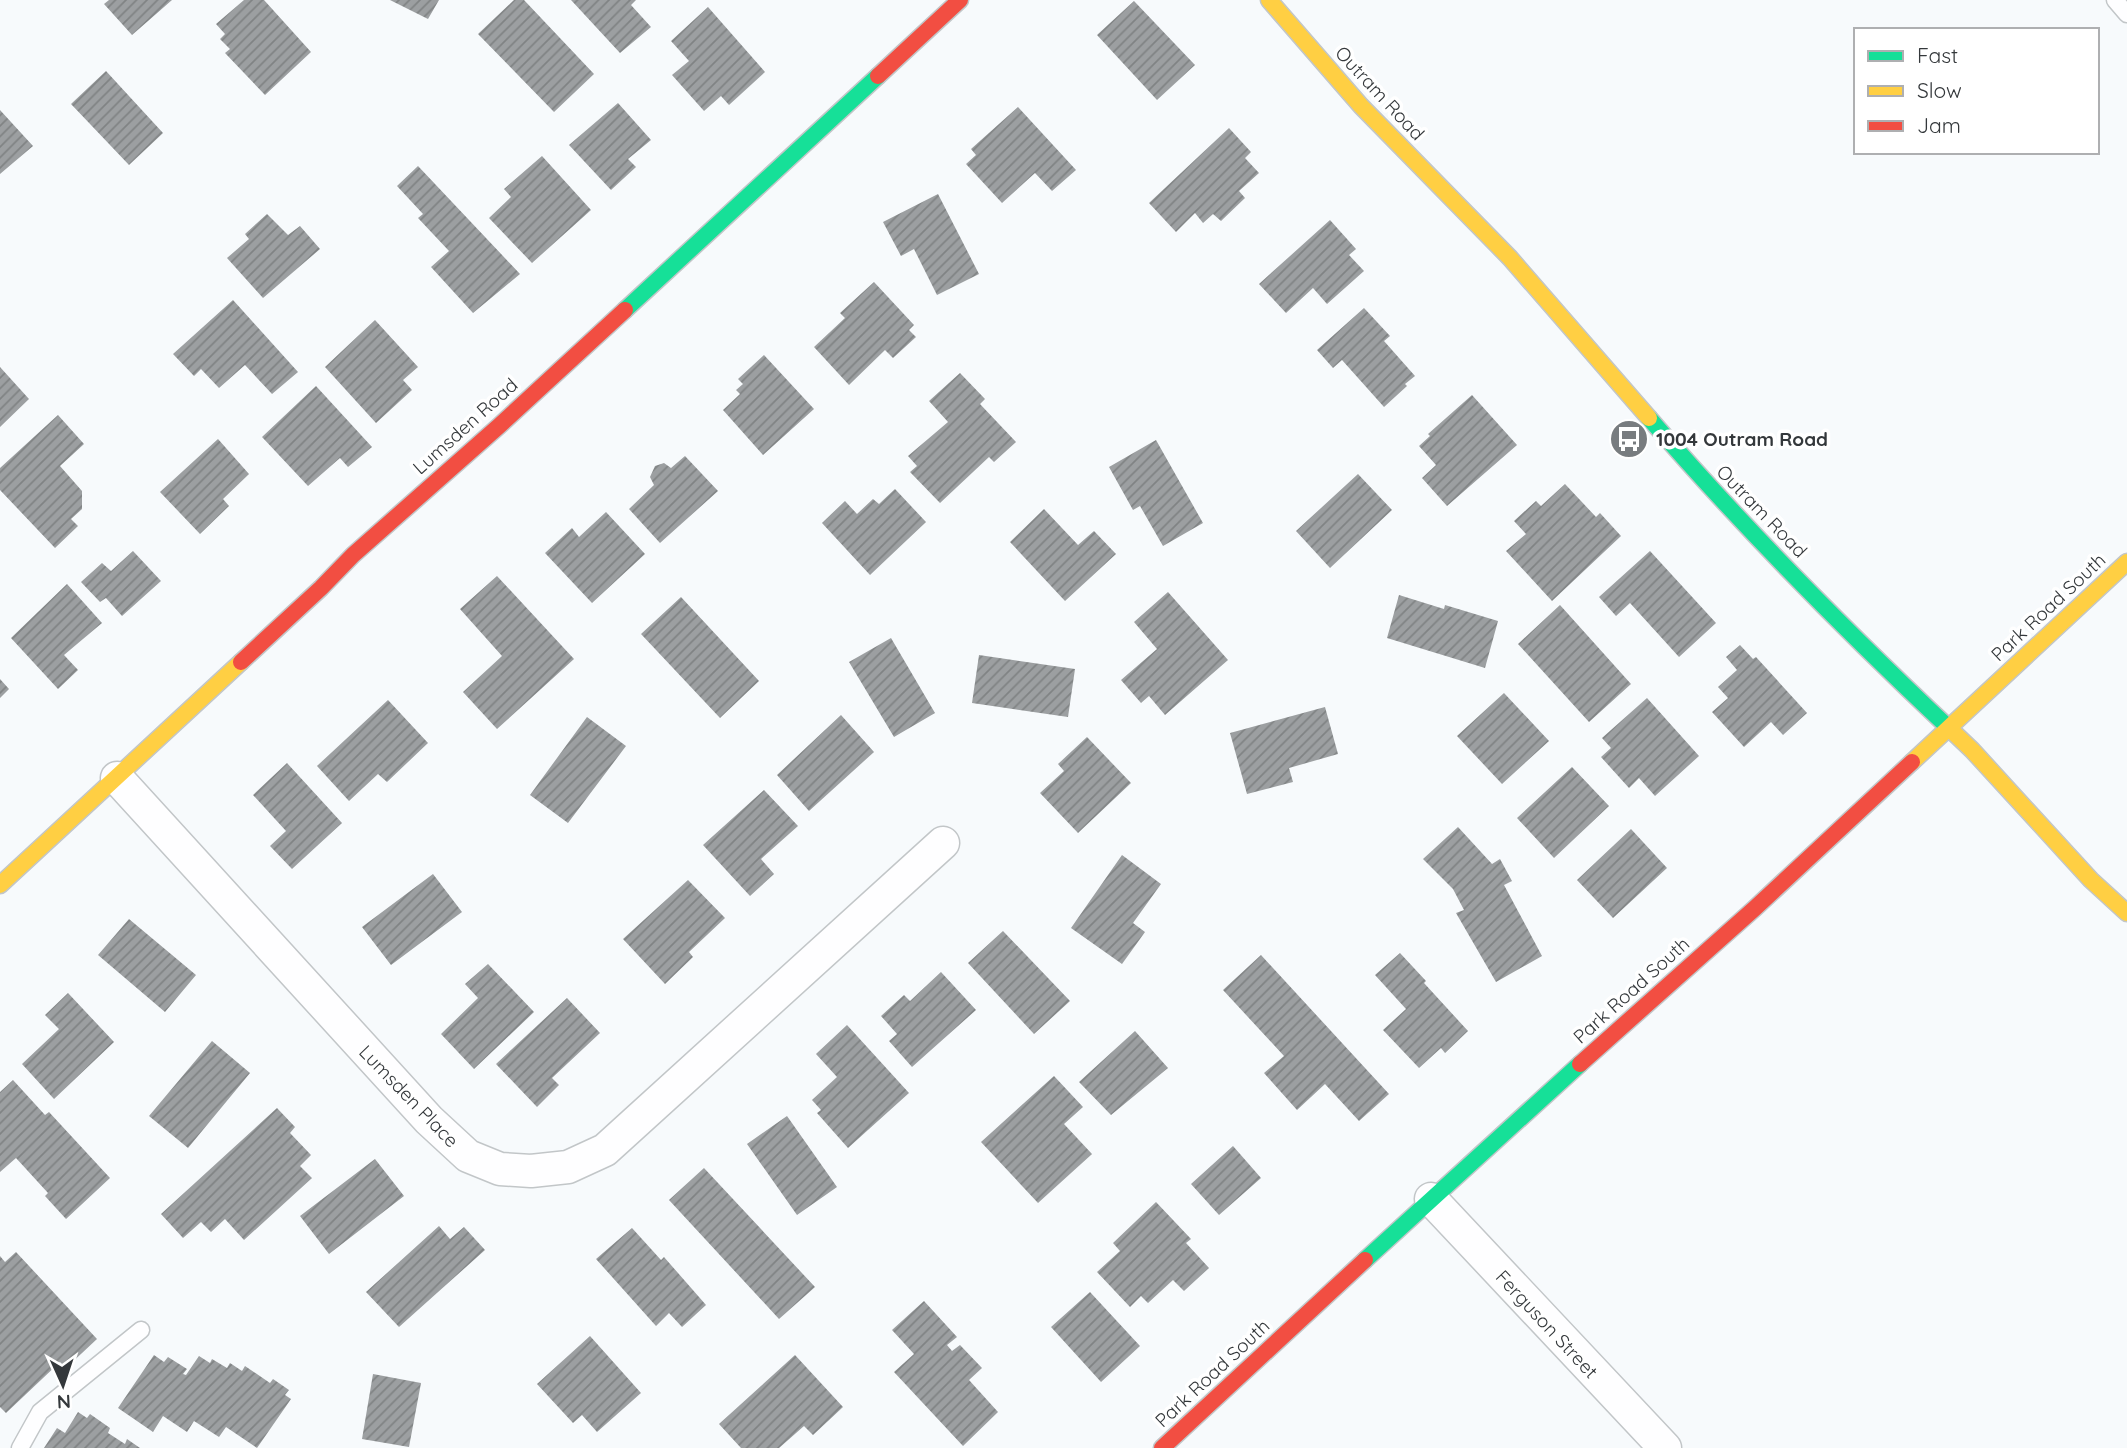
<svg xmlns="http://www.w3.org/2000/svg" width="2127" height="1448" font-family="Quicksand,sans-serif">
  <style>
    .building { fill: url(#building-hatch) }
    .lines { fill: none; stroke-linecap: round; stroke-linejoin: round }
    .lane-casing { stroke: #c2c6c8; stroke-width: 19 }
    .street-casing { stroke: #c2c6c8; stroke-width: 35 }
    .fast-casing { stroke: #c2c6c8; stroke-width: 19 }
    .slow-casing { stroke: #c2c6c8; stroke-width: 19 }
    .jam-casing { stroke: #c2c6c8; stroke-width: 19 }
    .lane { stroke: #fefeff; stroke-width: 16 }
    .street { stroke: #fefeff; stroke-width: 32 }
    .fast { stroke: #16e098; stroke-width: 16 }
    .slow { stroke: #ffcf43; stroke-width: 16 }
    .jam { stroke: #f24e42; stroke-width: 16 }
    .labels { text-anchor: middle; stroke-width: 7; stroke-linejoin: round; paint-order: stroke }
    .street-label { font-size: 19px; fill: #34383b; stroke: #fff }
    .poi-label { font-size: 19px; font-weight: bold; fill: #34383b; stroke: #fff; text-anchor: start }
  </style>
  <defs>
    <pattern id="building-hatch" width="6" height="6" patternUnits="userSpaceOnUse" patternTransform="scale(1.75)"><rect width="6" height="6" fill="#9c9fa1"/><path d="M-1 1l2-2M0 6l6-6M5 7l2-2" fill="none" stroke="#808384"/></pattern>
  </defs>
  <rect width="100%" height="100%" fill="#f7fafc"/>
  <path class="building" d="M109,0H172L132,35L104,4Z
    M244,0H264L311,52L265,95L225,53L230,49L220,39L225,34L216,24Z
    M390,0H439L428,19Z
    M514,0H524L594,74L554,112L478,34Z
    M571,0H636L631,5L651,27L620,53Z
    M1134,1L1195,65L1157,100L1097,35Z
    M708,7L765,72L729,105L721,96L704,111L672,75L689,61L671,41Z
    M106,71L163,133L129,165L71,104Z
    M618,103L651,140L628,159L636,167L611,190L569,145Z
    M1018,107L1076,170L1052,191L1035,173L1002,203L966,164L976,155L971,149Z
    M0,110L33,146L0,174Z
    M1229,128L1251,152L1245,158L1259,173L1239,191L1245,198L1221,221L1213,214L1203,223L1195,213L1176,232L1149,203Z
    M542,156L591,210L532,263L489,218L511,197L504,189Z
    M418,166L520,274L473,313L431,267L449,251L418,218L423,214L397,186Z
    M938,194L979,274L937,295L914,249L901,256L883,222Z
    M267,214L288,235L300,226L320,249L263,298L227,258L249,239L245,234Z
    M1330,220L1356,249L1349,255L1364,271L1327,304L1313,288L1286,313L1259,284Z
    M874,282L914,325L909,330L916,337L893,358L885,350L849,385L814,347L845,318L840,313Z
    M233,300L298,372L272,394L245,365L219,388L201,369L194,376L173,354Z
    M1364,308L1390,336L1384,341L1415,376L1405,384L1407,386L1384,407L1342,360L1333,368L1317,350Z
    M375,320L418,367L403,380L412,390L376,423L325,367Z
    M764,355L814,409L763,455L723,410L740,394L736,390L743,384L738,379Z
    M0,367L29,399L0,427Z
    M960,373L985,399L980,404L1016,442L994,462L989,457L940,503L910,472L917,466L908,456L948,422L929,401Z
    M316,386L372,447L348,467L340,458L308,486L262,437Z
    M1472,395L1517,445L1447,506L1422,478L1436,465L1419,446L1430,436L1428,434Z
    M58,415L84,444L60,466L82,491V509L71,519L78,526L55,548L0,490V468Z
    M218,439L249,474L223,499L229,506L200,534L160,492Z
    M1156,440L1203,523L1163,546L1140,506L1133,510L1109,467Z
    M685,456L718,491L660,543L629,509L654,485L650,477L655,466L664,463L671,468Z
    M1358,474L1392,510L1330,568L1296,531Z
    M1565,484L1596,517L1600,513L1621,536L1552,601L1506,551L1526,534L1514,521L1536,501L1541,506Z
    M895,489L926,522L870,575L822,523L845,501L857,514L873,499L879,504Z
    M1044,509L1078,545L1094,531L1116,554L1065,601L1010,542Z
    M606,512L645,554L592,603L545,553L572,528L579,537Z
    M133,551L161,581L122,616L106,598L100,602L81,582L102,563L111,571Z
    M1650,551L1716,623L1679,657L1630,603L1616,616L1599,597Z
    M497,576L574,659L497,729L463,692L502,656L460,609Z
    M67,584L102,623L64,655L78,670L58,689L11,638Z
    M1168,592L1228,660L1165,715L1149,696L1141,703L1121,680L1157,649L1134,622Z
    M1399,595L1444,609L1445,605L1498,621L1485,668L1387,638Z
    M681,597L759,681L720,718L641,634Z
    M1560,605L1631,684L1589,722L1518,644Z
    M891,638L935,713L894,737L849,662Z
    M1740,645L1753,659L1756,657L1807,713L1783,735L1771,722L1744,747L1712,712L1728,698L1718,687L1737,670L1726,657Z
    M979,655L1075,669L1068,717L972,703Z
    M0,679L9,689L0,698Z
    M1504,693L1549,741L1502,784L1457,736Z
    M1647,698L1699,756L1655,796L1639,778L1629,788L1601,757L1611,748L1602,738Z
    M388,700L428,743L387,782L378,774L349,801L317,766Z
    M1325,707L1338,754L1289,768L1293,782L1247,794L1230,733Z
    M841,715L874,752L809,811L777,775Z
    M587,717L626,746L568,823L530,795Z
    M1087,737L1131,783L1078,833L1040,793L1064,771L1058,764Z
    M287,763L342,823L292,869L270,846L286,831L253,795Z
    M1572,767L1609,806L1554,858L1517,818Z
    M764,790L798,826L761,859L774,874L750,896L703,845Z
    M1458,827L1492,864L1500,859L1512,881L1504,885L1542,956L1496,982L1456,913L1464,910L1453,889L1423,859Z
    M1631,829L1667,868L1613,918L1577,880Z
    M1122,855L1161,884L1133,923L1145,932L1122,964L1071,928Z
    M433,874L462,912L391,965L362,927Z
    M688,880L725,918L689,952L693,957L665,984L623,939Z
    M129,919L196,975L165,1012L98,955Z
    M1003,931L1070,1001L1034,1034L968,963Z
    M1400,953L1426,981L1424,983L1468,1031L1445,1053L1441,1048L1419,1068L1383,1030L1406,1009L1375,975Z
    M1261,955L1389,1094L1359,1121L1325,1084L1297,1110L1264,1073L1284,1056L1223,990Z
    M488,964L534,1012L474,1069L441,1034L478,998L465,984Z
    M941,972L976,1010L912,1067L889,1041L897,1034L881,1016L904,995L910,1001Z
    M68,993L114,1042L54,1099L22,1064L59,1029L45,1015Z
    M567,998L600,1033L552,1078L559,1085L537,1107L496,1064Z
    M847,1025L909,1093L848,1148L817,1113L821,1110L812,1100L837,1077L816,1054Z
    M1135,1031L1168,1068L1111,1115L1079,1082Z
    M212,1041L250,1073L188,1148L149,1116Z
    M1054,1076L1083,1107L1064,1124L1092,1154L1038,1203L981,1142Z
    M13,1080L45,1115L49,1112L110,1178L66,1219L45,1196L48,1193L16,1158L0,1172V1092Z
    M277,1108L295,1127L290,1133L311,1155L300,1166L312,1178L244,1240L225,1219L211,1232L201,1222L183,1238L161,1214Z
    M787,1116L837,1187L797,1215L747,1144Z
    M1233,1146L1261,1178L1219,1215L1191,1184Z
    M375,1159L404,1196L329,1254L300,1216Z
    M704,1168L815,1287L779,1319L669,1200Z
    M1156,1202L1191,1239L1186,1243L1209,1268L1184,1291L1173,1280L1148,1303L1141,1296L1130,1307L1097,1272L1120,1251L1113,1243Z
    M439,1226L450,1239L464,1227L485,1250L399,1327L366,1292Z
    M632,1228L661,1260L664,1257L706,1305L682,1327L669,1313L656,1326L596,1259Z
    M16,1252L97,1339L66,1368L60,1362L6,1413L0,1407V1256L5,1262Z
    M1090,1292L1140,1346L1101,1382L1051,1327Z
    M924,1301L957,1337L947,1345L952,1351L960,1345L982,1368L969,1380L998,1412L963,1446L894,1372L914,1354L892,1330Z
    M590,1336L641,1393L597,1432L582,1415L573,1423L537,1384Z
    M154,1355L164,1362L168,1357L187,1369L183,1374L186,1375L199,1356L210,1363L212,1359L227,1368L230,1363L242,1371L245,1366L270,1383L273,1379L289,1390L285,1395L291,1399L257,1448L226,1427L219,1437L194,1421L187,1432L163,1416L153,1432L118,1408Z
    M795,1355L843,1407L813,1435L804,1426L779,1448H741L719,1424Z
    M373,1374L421,1383L409,1447L362,1439Z
    M78,1412L87,1418L90,1414L110,1428L108,1433L125,1444L127,1439L140,1448H44L57,1428L65,1433Z"/>
  <g class="lines">
    <defs>
      <path id="lane" d="M2115,0L2127,14
        M20,1448L40,1412L141,1330"/>
      <path id="street" d="M117,778L429,1120L468,1156L500,1169L531,1171L568,1167L605,1150L943,843
        M1431,1199L1665,1448"/>
      <path id="fast" d="M625,310L878,76
        M1649,418C1743,527 1846,631 1951,730
        M1365,1260L1580,1064"/>
      <path id="slow" d="M1269,0L1361,106L1510,258L1649,418
        M1951,730L1972,750L2091,880L2127,913
        M1912,762L2127,562
        M0,885L241,662"/>
      <path id="jam" d="M878,76L960,0
        M241,662L321,588L353,555L499,426L625,310
        M1580,1064L1754,909L1912,762
        M1162,1448L1365,1260"/>
    </defs>
    <use href="#lane" class="lane-casing"/>
    <use href="#street" class="street-casing"/>
    <use href="#fast" class="fast-casing"/>
    <use href="#slow" class="slow-casing"/>
    <use href="#jam" class="jam-casing"/>
    <use href="#lane" class="lane"/>
    <use href="#street" class="street"/>
    <use href="#fast" class="fast"/>
    <use href="#slow" class="slow"/>
    <use href="#jam" class="jam"/>
  </g>
  <defs>
    <symbol id="bus-disc" viewBox="-11 -11 22 22"><circle r="9.5" fill="#787c7f" stroke="#fff"/><path d="M-5-6H5V4H4V6H2V4H-2V6H-4V4H-5ZM-3.5-4V0h7V-4ZM-3.5 1.2v1.5H-2V1.2ZM2 1.2v1.5H3.5V1.2Z" fill="#fff"/></symbol>
  </defs>
  <g fill-rule="evenodd">
    <use href="#bus-disc" x="1607" y="417" width="44" height="44"/>
  </g>
  <g class="labels">
    <g class="street-label">
      <text transform="translate(1380 93) rotate(47)" y="7">Outram Road</text>
      <text transform="translate(465 426) rotate(-42)" y="7">Lumsden Road</text>
      <text transform="translate(1762 511) rotate(46)" y="7">Outram Road</text>
      <text transform="translate(2048 607) rotate(-43)" y="7">Park Road South</text>
      <text transform="translate(1631 990) rotate(-42)" y="7">Park Road South</text>
      <text transform="translate(409 1096) rotate(46)" y="7">Lumsden Place</text>
      <text transform="translate(1547 1324) rotate(47)" y="7">Ferguson Street</text>
      <text transform="translate(1212 1373) rotate(-43)" y="7">Park Road South</text>
    </g>
    <g class="poi-label">
      <text x="1656" y="446">1004 Outram Road</text>
    </g>
  </g>
  <rect x="1854" y="28" width="245" height="126" fill="#ffffff" stroke="#aeafb1" stroke-width="2"/>
  <rect x="1868" y="51" width="35" height="10" fill="#16e098" stroke="#aeafb1" stroke-width="2"/>
  <text x="1917" y="63" font-size="21" fill="#34383b">Fast</text>
  <rect x="1868" y="86" width="35" height="10" fill="#ffcf43" stroke="#aeafb1" stroke-width="2"/>
  <text x="1917" y="98" font-size="21" fill="#34383b">Slow</text>
  <rect x="1868" y="121" width="35" height="10" fill="#f24e42" stroke="#aeafb1" stroke-width="2"/>
  <text x="1917" y="133" font-size="21" fill="#34383b">Jam</text>
  <g transform="translate(63 1385) rotate(177)" stroke="#ffffff" stroke-width="5" paint-order="stroke">
  <path d="M0-5L12 26L0 18L-12 26Z" fill="#34383b"/>
  <text y="-10" font-size="19" font-weight="bold" text-anchor="middle" fill="#34383b">N</text>
  </g>
</svg>
